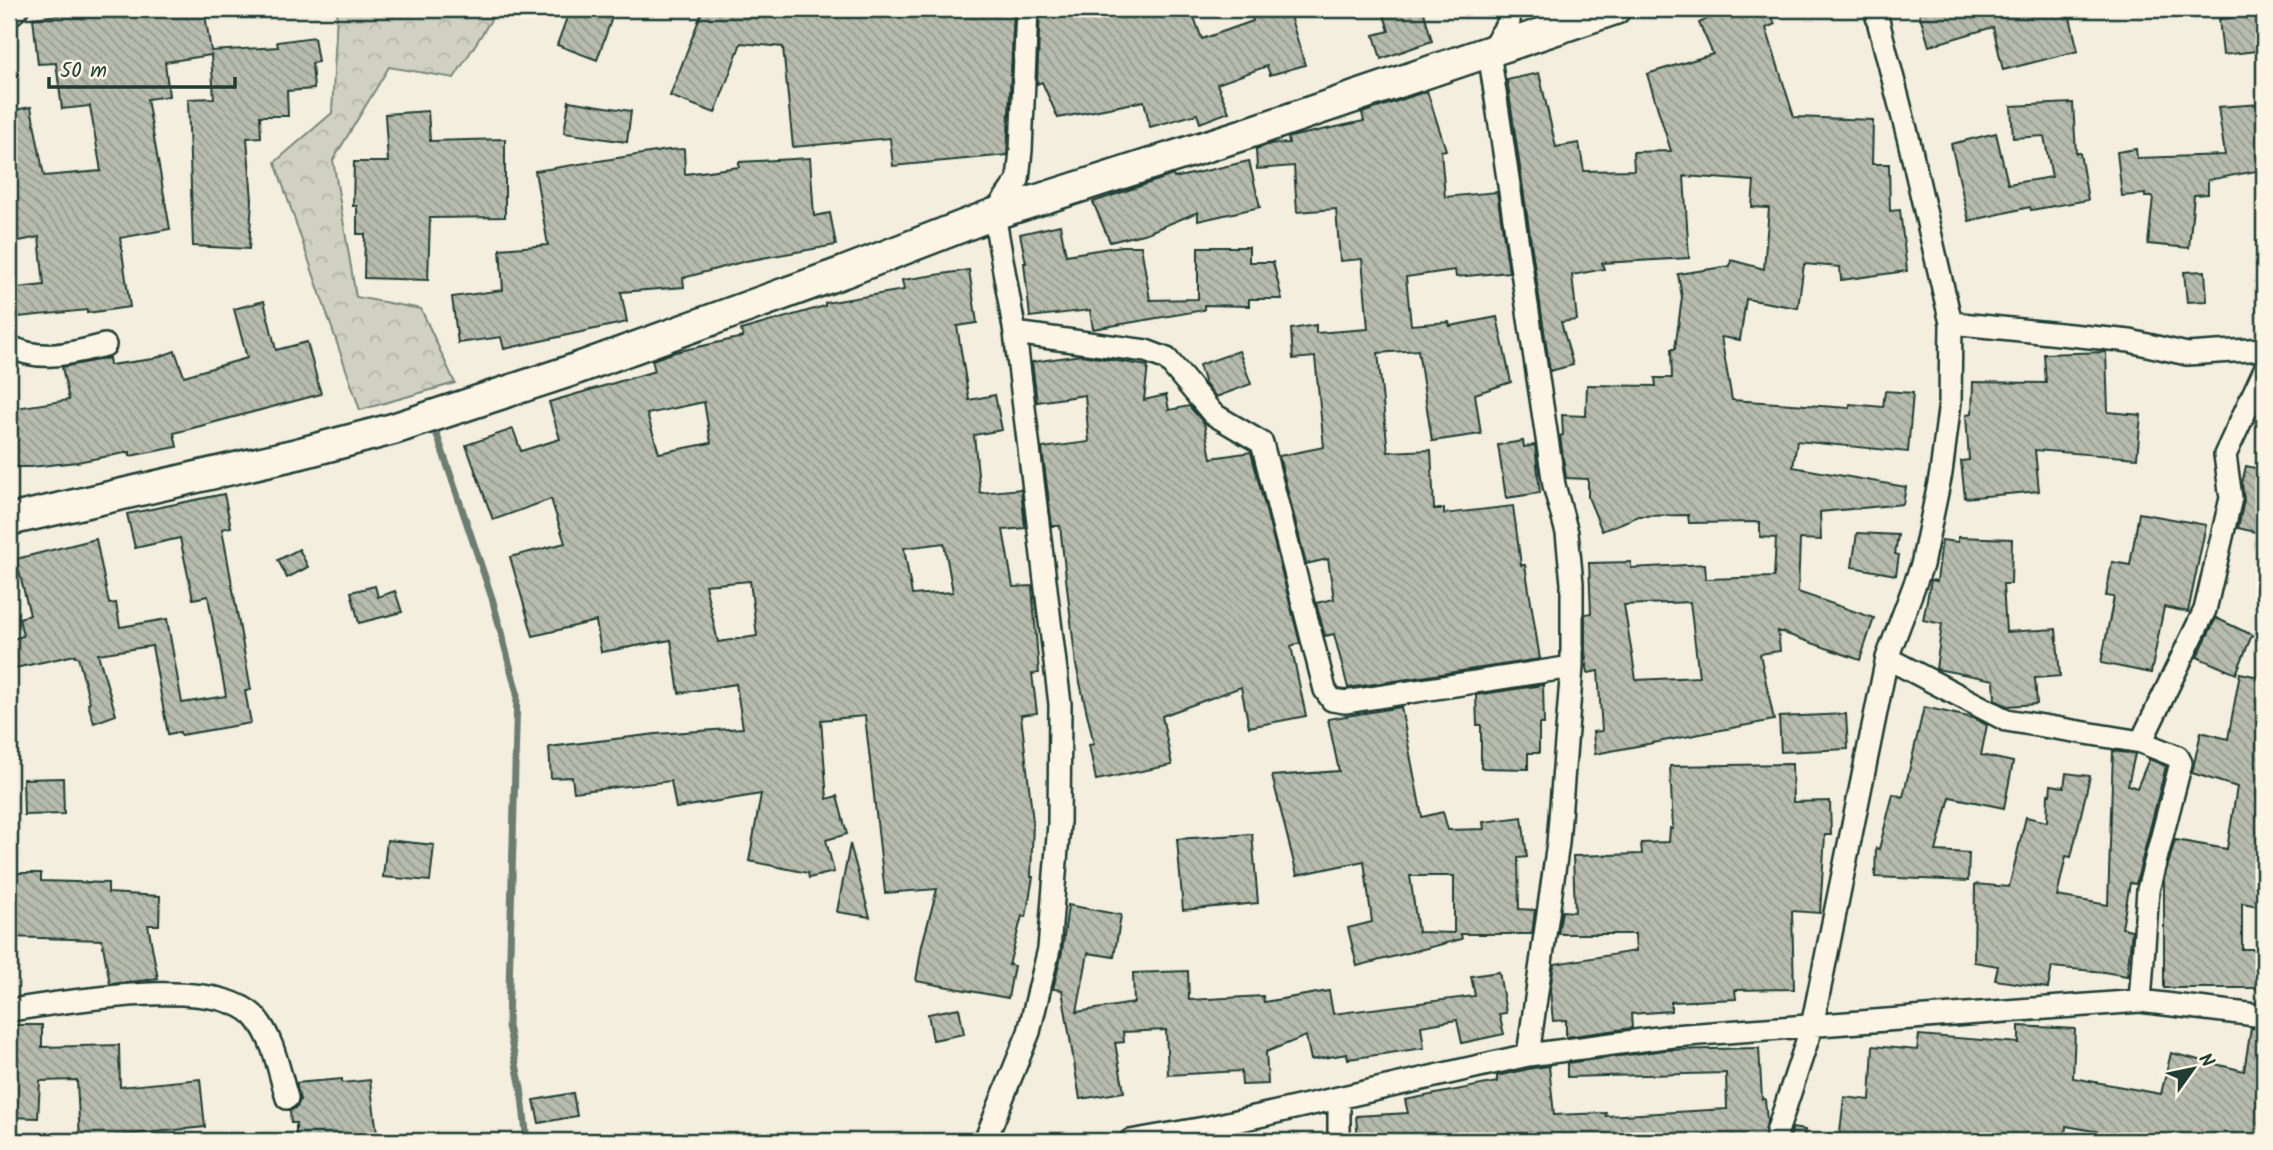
<svg xmlns="http://www.w3.org/2000/svg" width="2273" height="1150" font-family="Kalam,sans-serif">
  <style>
    .forest { fill: url(#forest-crowns); stroke: #78877b; stroke-width: 2 }
    .lines { fill: none; stroke-linecap: round; stroke-linejoin: round }
    .stream { stroke: #6c7d72; stroke-width: 7 }
    .building { fill: url(#building-back-hatch); stroke: #1f3d34; stroke-width: 2; fill-rule: evenodd }
    .street-casing { stroke: #1f3d34; stroke-width: 26 }
    .secondary-casing { stroke: #1f3d34; stroke-width: 35 }
    .street { stroke: #fcf5e5; stroke-width: 21 }
    .secondary { stroke: #fcf5e5; stroke-width: 30 }
  </style>
  <defs>
    <pattern id="forest-crowns" width="20" height="18" patternUnits="userSpaceOnUse" patternTransform="scale(1.75)"><rect width="20" height="18" fill="#d0d1c2"/><path d="M2 6a3 3 0 1 1 6 0M12 15a3 3 0 1 1 6 0" fill="none" stroke="#b2b4a7"/></pattern>
    <pattern id="building-back-hatch" width="6" height="6" patternUnits="userSpaceOnUse" patternTransform="scale(1.75)"><rect width="6" height="6" fill="#b8bcae"/><path d="M-1 5l2 2M0 0l6 6M5-1l2 2" fill="none" stroke="#959a8e"/></pattern>
  </defs>
  <rect width="100%" height="100%" fill="#f3eede"/>
  <filter id="ink" filterUnits="userSpaceOnUse"><feTurbulence type="fractalNoise" baseFrequency=".0143" numOctaves="2"/><feDisplacementMap in="SourceGraphic" scale="14" xChannelSelector="R" yChannelSelector="G"/><feConvolveMatrix kernelMatrix="1 2 1 2 8 2 1 2 1" color-interpolation-filters="sRGB"/></filter>
  <g filter="url(#ink)">
    <path class="forest" d="M334,9H498L454,78L389,67L333,160L356,297L421,309L455,383L360,410L275,162L332,113L337,12Z"/>
    <g class="lines">
      <path class="stream" d="M434,426L492,598L517,693L508,1026L521,1088L527,1141"/>
    </g>
    <path class="building" d="M115,9H204L211,51L278,47L277,42L314,37L318,62L312,63L314,89L287,91L288,116H260L261,137L247,138L252,200L249,249L193,246L188,99L214,98L211,55L165,62L169,96L147,99L170,229L120,238L130,307L87,313V310L9,318V289L44,285L39,237L9,243V111L31,107L44,176L101,171L90,106L62,109L56,63L38,64L33,18Z
      M570,9H615L597,60L557,45Z
      M703,9H1014L1007,155L893,166L890,138L793,147L783,47L741,43L715,113L670,96Z
      M1040,9H1191L1202,39L1253,21L1250,9H1288L1305,65L1270,75L1267,66L1217,84L1229,112L1200,123L1197,114L1150,127L1144,101L1058,118L1042,82L1037,84Z
      M1382,9H1423L1432,41L1381,59L1374,35L1389,31Z
      M1729,9H1768L1775,24L1766,28L1794,117L1873,120L1872,164H1889L1890,211L1900,210L1907,271L1841,280L1840,267L1804,264L1798,308L1746,299L1740,340L1721,337L1732,400L1849,408L1850,404L1883,407L1885,391L1913,393L1908,452L1797,441L1793,467L1906,487L1903,504L1820,512L1821,540L1800,539L1798,592L1874,618L1860,660L1778,631L1780,651L1760,654L1774,720L1595,754L1593,732L1602,731L1598,671L1588,673L1585,652V614L1591,613L1589,563L1631,562V568L1705,564L1706,579L1774,577L1776,538L1760,537V522L1689,523L1688,515L1639,516L1602,531L1588,497V479L1566,478L1560,436L1563,435L1562,415L1586,416L1587,385L1656,386L1655,378H1672L1671,349H1675L1682,297L1678,274L1730,266L1731,260L1764,269L1769,208L1752,207L1754,181L1684,176L1689,258L1602,263L1604,269L1572,275L1577,320L1561,322L1573,365L1550,371L1507,80L1539,73L1556,147L1579,143L1584,171L1634,170L1633,152L1671,151L1647,74L1713,54L1699,23ZM1690,602L1699,677L1636,680L1624,605Z
      M1918,9H2068L2078,51L2003,70L1993,27L1929,46Z
      M2229,9H2264V50L2223,55L2219,19L2231,18Z
      M1427,91L1446,150L1441,151L1445,197L1497,192L1509,272L1456,277L1455,270L1406,277L1411,325L1449,322L1450,326L1497,317L1511,382L1475,394L1481,434L1432,441L1418,350L1378,353L1388,452L1431,450L1434,509H1444V514L1513,506L1521,565H1525L1540,659L1348,688L1334,634L1325,636L1316,603L1334,599L1328,559L1306,564L1279,456L1324,447L1315,357L1293,359L1291,329L1316,325V333L1368,329L1362,259L1340,261L1336,209L1297,212L1294,166L1257,169L1256,149L1270,144L1289,143L1288,138L1290,137L1364,121L1362,113Z
      M569,101L631,111L627,142L564,133Z
      M2073,103L2076,153H2080L2088,200L2031,210L2030,207L1969,221L1951,144L1996,133L2008,184L2052,177L2044,136L2013,138L2011,106Z
      M2261,104L2262,170L2208,180V194L2194,195L2189,248L2148,244L2153,197H2145V194L2122,196L2117,152L2136,149L2137,158L2225,155L2218,107Z
      M428,111L430,141L505,139V217L430,218L428,280L364,278L365,234H357V206H353L354,162H388L385,114Z
      M684,149L685,174L739,167V162L810,158L814,216L830,213L836,245L746,261L683,278L684,287L621,292L627,322L504,349L501,337L458,343L452,297L503,290L500,249L548,245L535,171L668,150Z
      M1249,161L1260,207L1198,221V212L1147,233L1110,242L1093,202L1173,175L1174,178Z
      M1060,225L1066,255L1122,246H1141L1150,300L1198,299V247H1249V262H1273L1282,299H1249V306L1204,305V310L1093,329L1090,310L1030,317L1024,263H1026L1020,234Z
      M969,270L977,323L957,326L969,400L995,395L1002,430L974,435L980,493L1021,489L1025,528L1003,530L1013,587L1032,586L1039,673L1032,674L1037,713L1021,715L1033,822L1031,877H1033L1026,917L1022,916L1009,965L1014,966L1008,998L916,981L922,945L937,889L885,893L865,716L821,720L827,799L837,796L847,834L826,840L834,872L809,878L808,873L749,861L761,794L676,808L671,781L574,792L572,777L551,778L549,747L656,734L743,728L736,684L679,693L671,640L601,652L596,621L533,636L510,557L565,543L551,499L493,520L466,445L513,429L521,451L560,439L549,402L655,371L652,360L675,352L743,337L741,330L825,306V303L904,290L902,280ZM704,402L711,443L659,453L647,414ZM944,543L953,592L912,595L904,548ZM750,581L757,636L718,642L705,585Z
      M2205,271L2207,301L2187,302L2184,272Z
      M264,301L276,350L307,342L321,394L174,433L177,447L130,456V452L77,462L31,467H9V409L69,400L62,367L109,358L110,365L153,359L175,351L184,376L247,358L234,309Z
      M1239,351L1251,384L1216,397L1205,384L1199,365Z
      M2106,352L2108,412L2141,415L2137,458L2035,450L2039,491L1965,498L1961,461L1969,460L1966,415L1972,414L1973,382L2046,383L2044,354Z
      M1081,355L1148,366L1144,400L1166,395L1169,410L1189,406L1204,423L1211,458L1251,452L1300,643L1291,646L1306,716L1249,727L1241,687L1162,716L1172,765L1096,780L1089,745L1094,744L1076,665L1060,526H1052L1042,448L1089,442L1085,395L1037,402L1032,362Z
      M1523,441L1524,447L1535,445L1540,493L1506,498L1498,445Z
      M2246,466L2264,470V534L2238,528L2244,500L2242,483Z
      M224,494L231,527L222,529L251,690L245,691L251,723L181,735L180,732L168,734L152,646L98,654L116,715L94,723L88,704L90,703L78,657H75V655L15,668L9,640L23,636L19,618L30,615L16,559L96,539L109,604L116,603L120,627L167,619L182,703L226,696L208,596L193,599L180,538L135,548L127,514Z
      M2139,513L2206,525L2188,612L2164,607L2151,673L2101,663L2114,597L2106,596L2112,562L2130,565Z
      M1857,533L1898,535L1895,554L1899,555L1896,575L1852,567Z
      M1958,537L2012,539L2011,584H2003L2006,632L2056,629L2060,676L2035,678L2037,704L2007,706L1995,700L1994,680L1936,669L1942,624L1923,620L1931,580L1937,581L1942,540L1958,542Z
      M299,549L308,567L287,578L278,560Z
      M375,586L378,597L395,591L402,612L359,623L351,592Z
      M2216,618L2252,635L2236,674L2197,657Z
      M2240,673L2264,678V907L2242,903V949H2264V988H2164V879L2175,840L2227,849L2237,787L2192,773L2201,732L2228,739Z
      M1543,685L1544,724H1539V753H1528V769L1481,768V725H1477L1476,695Z
      M1401,707L1422,817L1443,812L1448,830L1484,829L1483,822L1522,817L1527,857L1518,858L1519,909L1535,910L1532,934H1461L1462,939L1357,966L1348,928L1372,922L1364,861L1297,875L1272,776L1339,771L1328,719ZM1410,876H1454V933L1418,932Z
      M1924,707L1973,718L1987,725L1981,755L2013,762L2004,808L1950,797L1936,851L1969,853L1968,881L1875,877L1876,848L1879,849L1893,794L1903,797Z
      M1846,714L1848,749L1781,752L1779,717Z
      M2113,751L2135,754L2128,785L2137,788L2149,759L2166,766L2136,884L2130,883L2122,928L2132,930L2127,976L2104,972L2052,967L2048,988L1995,980L1998,966L1974,962L1975,884L2009,887L2026,817L2047,822L2048,794L2050,795L2051,785L2064,787L2066,773L2090,776L2071,857L2066,856L2057,896L2108,905Z
      M1792,764L1793,802L1830,801L1831,835H1825L1820,913L1792,911L1794,989L1735,990L1736,999L1671,1002V1011L1631,1014L1632,1028L1566,1037V1020L1553,1021L1550,990L1554,964L1636,951L1635,934H1558L1562,911L1575,912L1573,856L1642,854L1641,843L1669,842L1670,828L1673,829L1670,766Z
      M63,778L64,814L24,815L23,779Z
      M1252,834L1258,903L1183,910L1177,839Z
      M387,840L434,845L430,881L383,877Z
      M850,844L870,917L837,912Z
      M9,873H41V881L108,883V893L160,896L159,925H148L158,979L110,984L102,940L9,937Z
      M1068,905L1121,915L1114,957L1088,953L1077,1012L1134,1003L1133,973L1188,971L1189,1000L1263,996L1264,1002L1329,991L1333,1014L1475,996L1471,976L1499,972L1506,1013L1499,1014L1504,1034L1462,1043L1457,1020L1421,1026L1424,1048L1348,1059L1347,1054L1311,1060L1306,1036L1266,1052L1268,1084L1242,1085L1241,1071L1168,1075L1166,1030L1123,1032L1124,1042L1115,1043L1124,1092L1080,1099L1062,990L1053,989L1062,952Z
      M959,1008L964,1034L933,1040L928,1014Z
      M9,1025H42V1047L119,1045L120,1087L200,1079L205,1127L116,1136V1141H80L77,1080L40,1081L38,1118L9,1117Z
      M2019,1026L2075,1029L2073,1078L2161,1094L2171,1053L2244,1071L2251,1028L2264,1029V1141H2149L2066,1126L2065,1141H1839L1844,1097L1870,1100L1873,1046L1917,1050L1919,1035L2019,1043Z
      M1759,1048L1762,1099H1765L1767,1121L1764,1141H1530L1529,1135L1467,1138L1468,1141H1358L1356,1116L1408,1113L1405,1100L1497,1082V1076L1533,1068L1549,1066L1554,1115L1606,1113V1116L1727,1109L1726,1073L1567,1077V1063L1665,1050Z
      M342,1079V1083L370,1080L378,1141H296V1123H291L290,1111L297,1107L300,1100L296,1083Z
      M573,1093L577,1116L539,1123L534,1100Z
      M1792,1128L1805,1130L1804,1141H1790Z"/>
    <g class="lines">
      <defs>
        <path id="street" d="M1508,9L1509,22L1489,52L1554,485L1567,533L1572,583V667L1558,843L1528,1055
          M9,16L17,9
          M1951,323L2130,341L2187,354L2264,349
          M1015,333L1146,351L1167,359L1213,414L1262,443L1325,690L1332,700L1345,702L1572,667
          M9,346C40,363 72,353 105,345
          M1887,658L2006,720L2141,742L2178,757L2181,763L2148,890L2140,1001
          M2141,742L2205,610L2231,498L2225,455L2264,371
          M9,1010C63,1003 218,973 256,1018C274,1039 279,1072 287,1098
          M1339,1099V1141
          M985,1141L1029,1032L1049,949L1059,824L1060,704L1015,333L994,214L1018,180L1021,150L1027,9
          M1130,1141L1210,1127L1528,1055L1673,1036L2140,1001L2264,1016
          M1777,1141V1132L1812,1026L1887,658L1922,565L1941,473L1950,402L1951,323L1909,141L1875,9"/>
        <path id="secondary" d="M9,520L297,454L393,429L570,371L844,272L994,214L1251,132L1615,9"/>
      </defs>
      <use href="#street" class="street-casing"/>
      <use href="#secondary" class="secondary-casing"/>
      <use href="#street" class="street"/>
      <use href="#secondary" class="secondary"/>
    </g>
  </g>
  <rect width="2273" height="1150" fill="none" stroke="#fcf5e5" stroke-width="35"/>
  <rect x="18" y="18" width="2238" height="1115" fill="none" stroke="#1f3d34" stroke-width="2.5" filter="url(#ink)"/>
  <g transform="translate(2193 1069) rotate(57)" stroke="#fcf5e5" stroke-width="5" paint-order="stroke">
  <path d="M0-5L12 26L0 18L-12 26Z" fill="#1f3d34"/>
  <text y="-10" font-size="19" font-weight="bold" text-anchor="middle" fill="#1f3d34">N</text>
  </g>
  <path d="M49 77v10h186v-10" fill="none" stroke="#1f3d34" stroke-width="3.5"/>
  <text x="60" y="77" font-size="21" fill="#1f3d34" stroke="#fcf5e5" stroke-width="5" paint-order="stroke">50 m</text>
</svg>
